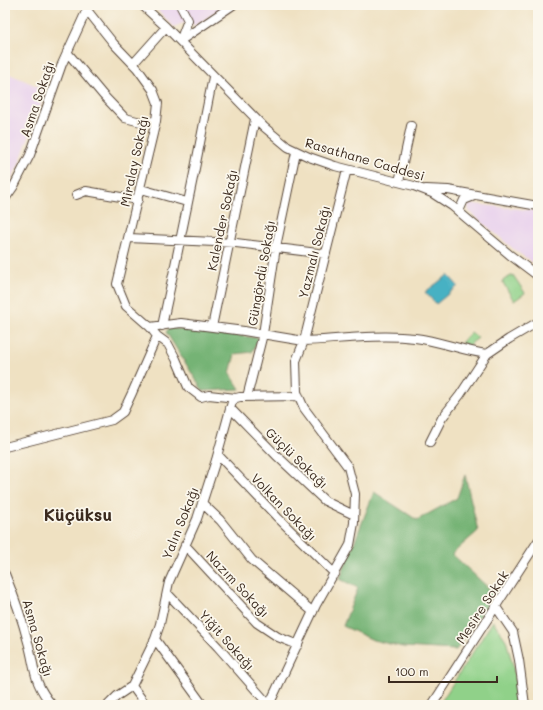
<svg xmlns="http://www.w3.org/2000/svg" width="543" height="710" font-family="Mali,sans-serif">
  <style>
    .built { fill: #e9d2ed }
    .green { fill: #90d189; stroke: #667e54 }
    .forest { fill: #74b375; stroke: #586e4a }
    .water { fill: #46b1c3; stroke: #406e70 }
    .lines { fill: none; stroke-linecap: round; stroke-linejoin: round }
    .minor-casing { stroke: #564537; stroke-width: 10 }
    .minor { stroke: #fff; stroke-width: 8 }
    .labels { text-anchor: middle; stroke-width: 3.5; stroke-linejoin: round; paint-order: stroke }
    .street-label { font-size: 13px; fill: #3b2a1e; stroke: #fbf7ec }
    .district-label { font-size: 17px; font-weight: bold; fill: #3b2a1e; stroke: #fbf7ec }
  </style>
  <rect width="100%" height="100%" fill="#fbf7ec"/>
  <filter id="ink" filterUnits="userSpaceOnUse"><feTurbulence type="fractalNoise" baseFrequency=".025" numOctaves="2"/><feDisplacementMap in="SourceGraphic" scale="8" xChannelSelector="R" yChannelSelector="G"/><feConvolveMatrix kernelMatrix="1 2 1 2 8 2 1 2 1" color-interpolation-filters="sRGB"/></filter>
  <filter id="wash" filterUnits="userSpaceOnUse"><feTurbulence type="fractalNoise" baseFrequency=".012" numOctaves="4" result="noise"/><feDisplacementMap in="SourceGraphic" scale="16" xChannelSelector="R" yChannelSelector="G"/><feGaussianBlur stdDeviation="0.9" result="paint"/><feColorMatrix in="noise" values="0 0 0 0 0 0 0 0 0 0 0 0 0 0 0 0 0 1.4 0 .05"/><feComposite in="paint" operator="in"/></filter>
  <g filter="url(#wash)">
    <rect width="100%" height="100%" fill="#efe1c2"/>
    <path class="built" d="M153,5H226L194,26L190,20L174,27Z
      M5,72L46,90L19,164L7,187L5,186Z
      M474,204L538,211V266L517,252L469,211L468,205Z
      M538,375V405L532,401Z"/>
    <path class="green" d="M513,275L525,293L514,301L502,281Z
      M471,332L478,338L469,345L461,343Z
      M493,621L506,640L513,666L519,705H439Z"/>
    <path class="forest" d="M169,328L259,338L252,352L235,354L230,373L240,389L203,391L166,332Z
      M465,475L478,531L452,554L495,594L456,650L403,647L373,640L343,626L358,588L340,579L374,492L417,520L457,498Z"/>
    <path class="water" d="M448,275L458,286L436,304L425,292Z"/>
  </g>
  <g filter="url(#ink)">
    <g class="lines">
      <defs>
        <path id="minor" d="M142,5L166,27L264,127L288,147L309,157L335,166L414,186L432,193L452,206L510,255L538,276
          M180,5L188,20L180,41
          M87,10L114,44L137,68L153,90L158,103L156,121L117,284L126,306L150,327
          M180,41L233,5
          M67,52L103,95L125,118L141,122L156,121
          M133,64L166,27
          M347,169L304,341C341,339 379,334 415,338C440,341 463,351 487,354
          M399,182L411,126
          M141,189L187,202
          M426,189L448,190L538,206
          M76,195L86,191L138,200
          M5,199L14,186L30,155L62,64L89,5
          M459,211L464,200L474,196
          M129,238L236,243L326,254
          M162,326C180,243 197,160 213,77
          M212,327L255,119
          M247,397L263,334L276,247L296,152
          M236,398L209,395L201,397L188,387L176,359L168,344L157,336L150,327L181,323L244,331L304,341L296,361L297,392L304,408L348,467L355,494L354,523L350,545L316,605L269,705
          M230,408L276,455L325,501L354,515
          M430,442L442,418L460,395L487,354L509,339L538,322
          M5,447L112,420L123,412L132,393L157,336
          M218,455L278,518L335,574
          M202,503L220,520L252,560L313,612
          M185,545L257,623L278,637L298,645
          M5,574C14,596 22,619 28,642C36,670 32,681 52,705
          M167,593L218,647L269,705
          M496,607L513,632L519,660L525,705
          M155,639L203,705
          M132,686L146,705
          M108,705L117,696L132,686L155,639L160,624L169,582L197,519L216,460L232,402L236,398L240,397L299,396
          M432,705L538,541"/>
      </defs>
      <use href="#minor" class="minor-casing"/>
      <use href="#minor" class="minor"/>
    </g>
  </g>
  <g class="labels">
    <g class="street-label">
      <text transform="translate(37 99) rotate(-71)" y="5">Asma Sokağı</text>
      <text transform="translate(365 159) rotate(16)" y="5">Rasathane Caddesi</text>
      <text transform="translate(134 161) rotate(-78)" y="5">Miralay Sokağı</text>
      <text transform="translate(222 220) rotate(-78)" y="5">Kalender Sokağı</text>
      <text transform="translate(314 252) rotate(-76)" y="5">Yazmalı Sokağı</text>
      <text transform="translate(261 273) rotate(-80)" y="5">Güngördü Sokağı</text>
      <text transform="translate(297 458) rotate(44)" y="5">Güçlü Sokağı</text>
      <text transform="translate(284 507) rotate(46)" y="5">Volkan Sokağı</text>
      <text transform="translate(180 523) rotate(-68)" y="5">Yalın Sokağı</text>
      <text transform="translate(238 584) rotate(47)" y="5">Nazım Sokağı</text>
      <text transform="translate(482 607) rotate(-57)" y="5">Mesire Sokak</text>
      <text transform="translate(38 638) rotate(74)" y="5">Asma Sokağı</text>
      <text transform="translate(227 640) rotate(48)" y="5">Yiğit Sokağı</text>
    </g>
    <g class="district-label">
      <text x="78" y="521">Küçüksu</text>
    </g>
  </g>
  <rect width="543" height="710" fill="none" stroke="#fbf7ec" stroke-width="20"/>
  <path d="M389 676v6h108v-6" fill="none" stroke="#3b2a1e" stroke-width="2"/>
  <text x="395" y="676" font-size="12" fill="#3b2a1e" stroke="#fbf7ec" stroke-width="3" paint-order="stroke">100 m</text>
</svg>
